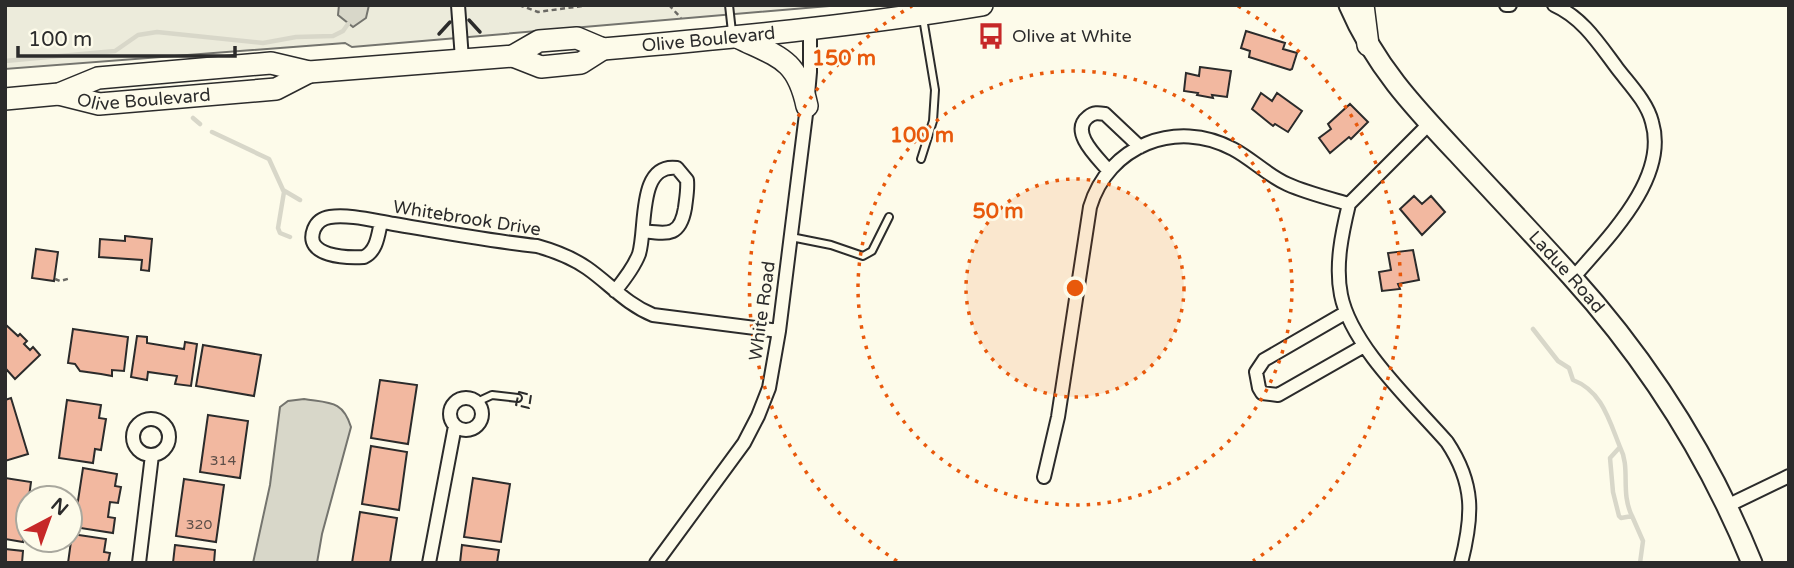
<svg xmlns="http://www.w3.org/2000/svg" width="1794" height="568" font-family="'Varela Round',sans-serif">
  <style>
    .green { fill: #ecebdb; stroke: #74746e; stroke-width: 2 }
    .water { fill: #d8d7c9; stroke: #74746e; stroke-width: 2 }
    .lines { fill: none; stroke-linecap: round; stroke-linejoin: round }
    .stream { stroke: #d8d7c9; stroke-width: 4.5 }
    .building { fill: #f2b8a0; stroke: #2b2b2b; stroke-width: 2 }
    .service-casing { stroke: #2b2b2b; stroke-width: 10 }
    .minor-casing { stroke: #2b2b2b; stroke-width: 16 }
    .secondary-casing { stroke: #2b2b2b; stroke-width: 23 }
    .primary-casing { stroke: #2b2b2b; stroke-width: 24 }
    .path { stroke: #6a6964; stroke-width: 2.5; stroke-dasharray: 5 3.5; stroke-linecap: butt }
    .service { stroke: #fdfbea; stroke-width: 6 }
    .minor { stroke: #fdfbea; stroke-width: 12 }
    .secondary { stroke: #fdfbea; stroke-width: 19 }
    .primary { stroke: #fdfbea; stroke-width: 21 }
    .fence { stroke: #2b2b2b; stroke-width: 2; stroke-dasharray: 9 3.5; stroke-linecap: butt }
    .wall { stroke: #2b2b2b; stroke-width: 3.5 }
    .ring { fill: none; stroke: #e8590c; stroke-width: 3.5; stroke-dasharray: 3.5 7 }
    .labels { text-anchor: middle; stroke-width: 5; stroke-linejoin: round; paint-order: stroke }
    .number-label { font-size: 14px; fill: #5d4e48 }
    .poi-label { font-size: 18px; fill: #2b2b2b; stroke: #fdfbea; text-anchor: start }
    .street-label { font-size: 18px; fill: #2b2b2b; stroke: #fdfbea }
    .centre { fill: #e8590c; stroke: #fdfbea; stroke-width: 3.5 }
    .ring-label { font-size: 21px; text-anchor: middle; font-weight: bold; fill: #e8590c; stroke: #fdfbea; stroke-width: 5; stroke-linejoin: round; paint-order: stroke }
  </style>
  <rect width="100%" height="100%" fill="#fdfbea"/>
  <path class="green" d="M5,5H841L352,47L345,43L5,69Z"/>
  <path class="water" d="M339,5H369L366,18L353,27L338,15Z
    M304,399C329,403 343,400 351,427L322,534L317,563H253L270,485L280,407L288,401Z"/>
  <g class="lines">
    <path class="stream" d="M5,61L115,51L138,35L157,32L263,43L296,37L333,36L343,31L348,24
      M193,118L200,124
      M212,132L269,159L284,192L278,228L280,233L290,237
      M283,190L300,200
      M1533,329L1558,361L1569,368L1573,380C1602,391 1609,420 1620,447L1610,458L1613,492L1619,516L1621,518L1632,516L1643,541L1640,563
      M1620,447C1631,468 1620,492 1632,516"/>
  </g>
  <path class="building" d="M1246,31L1285,43L1283,49L1297,53L1292,69L1290,70L1249,57L1250,51L1241,48Z
    M1200,67L1231,71L1227,97L1212,95L1213,98L1197,95L1198,93L1184,91L1186,73L1199,76Z
    M1261,93L1272,101L1277,93L1302,111L1288,132L1275,124L1273,126L1252,109Z
    M1350,104L1368,122L1351,139L1349,137L1330,153L1319,138L1331,129L1328,124Z
    M1414,196L1422,204L1431,196L1445,212L1422,235L1400,209Z
    M125,236L152,239L149,271L141,270L142,260L99,257L100,239L125,241Z
    M36,249L58,252L54,281L32,278Z
    M1413,250L1419,280L1398,284L1400,289L1382,291L1379,272L1391,270L1388,253Z
    M5,324L18,336L20,334L27,341L24,344L30,350L33,347L40,355L15,379L7,370L5,372Z
    M73,329L128,337L124,371L112,370V376L101,374L80,371L75,364L68,363Z
    M137,336L147,337V343L184,349L185,342L197,344L191,386L175,384L177,376L148,372L147,380L131,377Z
    M203,345L261,355L254,396L196,386Z
    M380,380L417,385L408,444L371,438Z
    M11,398L28,454L5,461V400Z
    M67,400L101,405L99,418L106,419L101,450L95,449L93,463L59,458Z
    M208,415L248,421L240,478L200,472Z
    M371,446L407,452L399,510L362,504Z
    M83,468L117,474L115,486L121,487L118,503L110,502L108,517L115,518L113,533L74,527Z
    M5,478L31,482L23,542L5,539Z
    M473,478L510,484L501,542L464,537Z
    M184,479L224,485L216,542L176,536Z
    M360,512L397,518L390,563H352Z
    M72,534L106,539L104,552L110,553L108,563H68Z
    M175,545L215,550L214,563H173Z
    M462,545L499,550L497,563H460Z
    M5,549L23,551L22,563H5Z"/>
  <g class="lines">
    <defs>
      <path id="service" d="M729,5L732,32
        M921,159L933,121L935,90L923,18
        M791,237L831,245L863,256L872,251L889,217
        M477,402L492,395L518,398"/>
      <path id="minor" d="M458,5L462,59
        M1506,5H1510
        M1554,5C1583,18 1599,44 1617,68C1630,85 1647,102 1652,122C1669,179 1606,239 1573,278
        M1430,123L1349,204C1342,233 1335,265 1341,295C1351,346 1413,403 1447,442C1475,484 1473,516 1461,563
        M1108,170C1098,158 1069,132 1088,117C1094,112 1099,113 1105,114L1140,147
        M381,222C378,235 377,251 364,257C347,258 303,257 314,229C317,222 323,218 330,217C349,214 375,221 394,224C441,232 489,241 537,246C555,251 571,257 587,268C610,284 626,304 653,315L779,331
        M615,291C624,280 634,267 639,254C647,228 637,163 677,168L687,180C688,190 686,199 685,208C680,237 668,234 643,231
        M1345,313L1264,360L1256,372L1259,388L1262,393L1278,395L1364,346
        M450 414a16 16 0 1 1 32 0a16 16 0 1 1-32 0Z
        M133 437a18 18 0 1 1 36 0a18 18 0 1 1-36 0Z
        M1044,477L1058,417L1090,207C1108,146 1176,118 1233,149C1252,159 1267,175 1287,184C1307,193 1328,198 1349,204
        M1727,506L1789,476
        M139,563L152,455
        M429,563L455,426
        M656,563L744,443L758,416L769,388L779,331L807,106L810,72V30"/>
      <g id="secondary">
        <path id="s1" d="M1349,5C1375,66 1414,107 1459,155C1496,195 1534,235 1571,276C1647,360 1709,457 1752,563"/>
      </g>
      <g id="primary">
        <path d="M1363,5L1368,45"/>
        <path d="M739,38C779,57 797,59 807,106"/>
        <path d="M513,56L541,67L581,63L603,49"/>
        <path id="s2" d="M59,94L99,104L276,89L309,72"/>
        <path id="s3" d="M5,99L59,94L98,78L271,63L309,72L513,56L539,41L577,38L603,49C730,38 856,26 982,5"/>
      </g>
    </defs>
    <use href="#service" class="service-casing"/>
    <use href="#minor" class="minor-casing"/>
    <use href="#secondary" class="secondary-casing"/>
    <use href="#primary" class="primary-casing"/>
    <path class="path" d="M519,5L538,12L589,5
      M669,5L681,18
      M55,279L60,281L71,278"/>
    <use href="#service" class="service"/>
    <use href="#minor" class="minor"/>
    <use href="#secondary" class="secondary"/>
    <use href="#primary" class="primary"/>
    <path class="fence" d="M519,392L531,395L529,408L516,405Z"/>
    <path class="wall" d="M469,20L480,32
      M439,34L450,22"/>
  </g>
  <circle cx="1075" cy="288" r="109" fill="#e8590c" fill-opacity=".12"/>
  <g class="ring">
    <circle cx="1075" cy="288" r="109"/>
    <circle cx="1075" cy="288" r="217"/>
    <path d="M897 561A326 326 0 0 1 912 6M1238 6A326 326 0 0 1 1253 561"/>
  </g>
  <defs>
    <symbol id="bus-bare" viewBox="-9 -9 18 18"><path d="M-5-6H5V4H4V6H2V4H-2V6H-4V4H-5ZM-3.5-4V0h7V-4ZM-3.5 1.2v1.5H-2V1.2ZM2 1.2v1.5H3.5V1.2Z" fill="#c62828" stroke="#fdfbea" stroke-width="2.5" paint-order="stroke"/></symbol>
  </defs>
  <g fill-rule="evenodd">
    <use href="#bus-bare" x="972" y="17" width="38" height="38"/>
  </g>
  <g class="labels">
    <g class="number-label">
      <text x="223" y="465">314</text>
      <text x="199" y="529">320</text>
    </g>
    <g class="poi-label">
      <text x="1012" y="42">Olive at White</text>
    </g>
    <g class="street-label">
      <text dy="6" stroke="none"><textPath href="#s3" startOffset="716">Olive Boulevard</textPath></text>
      <text dy="6" stroke="none"><textPath href="#s2" startOffset="86">Olive Boulevard</textPath></text>
      <text transform="translate(467 218) rotate(9)" y="6">Whitebrook Drive</text>
      <text dy="6" stroke="none"><textPath href="#s1" startOffset="346">Ladue Road</textPath></text>
      <text transform="translate(762 311) rotate(-82)" y="6">White Road</text>
    </g>
  </g>
  <circle cx="1075" cy="288" r="10" class="centre"/>
  <g class="ring-label">
    <text x="844" y="65">150 m</text>
    <text x="922" y="142">100 m</text>
    <text x="998" y="218">50 m</text>
  </g>
  <rect width="1794" height="568" fill="none" stroke="#2b2b2b" stroke-width="14"/>
  <g transform="translate(49 519) rotate(41)"><circle r="33" fill="#fdfbea" stroke="#a9a89e" stroke-width="2"/>
  <path d="M0-5L12 26L0 18L-12 26Z" fill="#c62828"/>
  <text y="-10" font-size="19" font-weight="bold" text-anchor="middle" fill="#2b2b2b">N</text>
  </g>
  <path d="M18 46v10h217v-10" fill="none" stroke="#2b2b2b" stroke-width="3.5"/>
  <text x="28" y="46" font-size="21" fill="#2b2b2b" stroke="#fdfbea" stroke-width="5" paint-order="stroke">100 m</text>
</svg>
